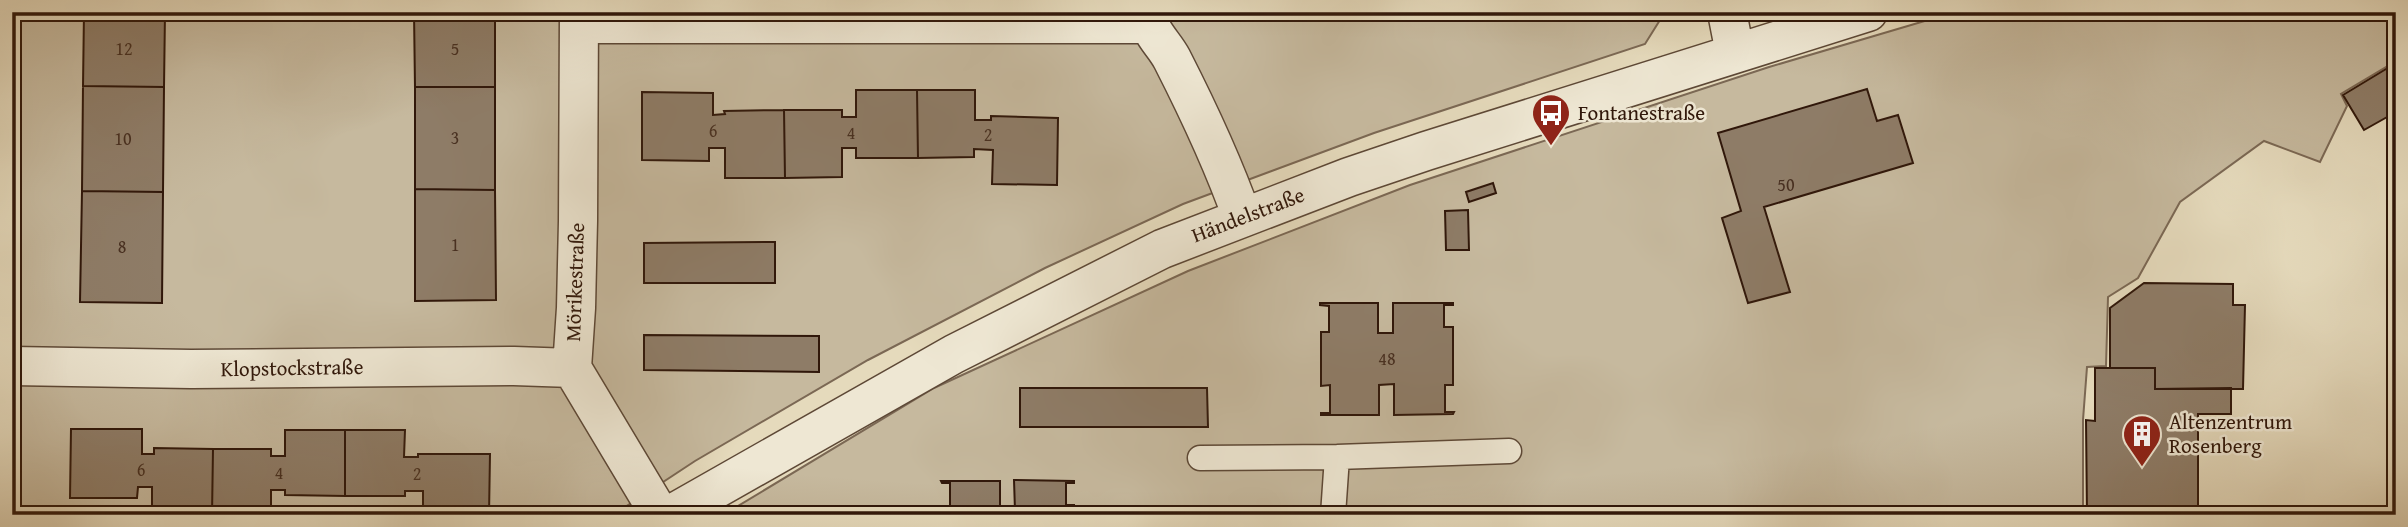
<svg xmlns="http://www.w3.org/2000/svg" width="2408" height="527" font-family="'Gentium Book Plus',serif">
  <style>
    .green { fill: #c6b99e; stroke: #7b6854; stroke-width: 2 }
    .park { fill: url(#park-tufts); stroke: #7b6854; stroke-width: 2 }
    .building { fill: #8e7c67; stroke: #30170a; stroke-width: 2 }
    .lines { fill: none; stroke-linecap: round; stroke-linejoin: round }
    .service-casing { stroke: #5d4836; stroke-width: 27 }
    .minor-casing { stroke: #5d4836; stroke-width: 41 }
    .service { stroke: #eee7d3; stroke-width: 24 }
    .minor { stroke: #eee7d3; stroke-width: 38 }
    .labels { text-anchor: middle; stroke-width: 5; stroke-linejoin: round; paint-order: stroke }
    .number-label { font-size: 18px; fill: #483021 }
    .poi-label { font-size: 21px; fill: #30170a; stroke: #eee7d3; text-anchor: start }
    .street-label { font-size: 21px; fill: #30170a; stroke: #eee7d3 }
  </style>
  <defs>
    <pattern id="park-tufts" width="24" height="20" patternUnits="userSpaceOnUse" patternTransform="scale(1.75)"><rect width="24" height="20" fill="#c6b99e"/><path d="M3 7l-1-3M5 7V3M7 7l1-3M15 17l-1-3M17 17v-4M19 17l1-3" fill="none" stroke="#aa9e87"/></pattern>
  </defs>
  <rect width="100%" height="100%" fill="#e5dabc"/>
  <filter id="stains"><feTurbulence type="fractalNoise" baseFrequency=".00286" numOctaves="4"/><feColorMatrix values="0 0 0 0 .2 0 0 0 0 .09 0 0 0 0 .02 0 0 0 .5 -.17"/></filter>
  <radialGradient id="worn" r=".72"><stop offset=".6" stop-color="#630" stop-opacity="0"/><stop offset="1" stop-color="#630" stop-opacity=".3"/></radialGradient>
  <path class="green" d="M12,12H1665L1645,44L1374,133L1183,204L1045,268L868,360L695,461L613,515H12Z
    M1955,12H2396V61L2341,94L2347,106L2320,162L2264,141L2180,202L2138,278L2108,297L2106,366L2087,367L2083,420V515H723L934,388L1188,271L1410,185L1769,67Z"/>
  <path class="park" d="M185,12H347V17L185,15Z"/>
  <path class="building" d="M84,12H165L164,87L83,86Z
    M414,12H495V87H415Z
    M1233,12H1300V14H1233Z
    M1525,12V13H1457V12Z
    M2396,63V112L2364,130L2343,95Z
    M83,86L164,87L163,192L82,191Z
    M415,87H495V190L415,189Z
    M1867,89L1877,121L1898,115L1913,163L1764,207L1790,292L1748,303L1722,218L1741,211L1718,133Z
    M856,90H917L918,158H856V148H842V177L785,178L784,110H842V117H856Z
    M917,90H975V120H991V116L1058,118L1057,185L992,184L993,150L974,149V157L918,158Z
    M642,92L713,93V115L725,114L724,111L784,110L785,178H725V148H709V161L642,160Z
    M1493,183L1496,193L1469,202L1466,192Z
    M415,189L495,190L496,300L415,301Z
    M82,191L163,192L162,303L80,302Z
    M1468,210L1469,250H1446L1445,211Z
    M775,242V283H644V243Z
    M2144,283L2233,284V305H2245L2243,389H2155V368H2110V308Z
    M1320,303H1378V333H1393V303H1453V305H1444V327H1453V385H1445V412H1454L1453,414L1394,415V384L1379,385V415H1321V413H1330V385L1321,386V332H1329V306L1320,305Z
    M644,335L819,336V372L644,370Z
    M2095,368H2155V389L2231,388V414H2198V515H2087L2086,420L2095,421Z
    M1020,388H1207L1208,427H1020Z
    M71,429H142V454H154V448L213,449L212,515H152V487H138L137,498H70Z
    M285,430H345V496L285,495V490H271V515H212L213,449H271V456H285Z
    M345,430H405L404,457H418V454H490L489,515H423V491H405V496H345Z
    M1014,480L1074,481V483H1066V505H1074V515H942V510H950V483H942L941,481H1000V511H1015Z"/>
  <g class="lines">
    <defs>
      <path id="service" d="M1200,458L1337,457L1509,451
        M1333,515L1337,457"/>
      <path id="minor" d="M579,12L578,221L576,308L572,368L660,515
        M1148,12C1148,32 1163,42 1172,59C1198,110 1223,163 1242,217
        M1727,12L1735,53
        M579,24H1148
        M12,366L191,369L514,366L572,368
        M670,515L954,354L1162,249L1349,177L1426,151L1868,12"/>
    </defs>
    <use href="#service" class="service-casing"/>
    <use href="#minor" class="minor-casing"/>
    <use href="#service" class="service"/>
    <use href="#minor" class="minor"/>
  </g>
  <defs>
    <symbol id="bus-pin" viewBox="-11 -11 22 30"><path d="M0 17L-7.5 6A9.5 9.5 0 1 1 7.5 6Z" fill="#8f2418" stroke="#eee7d3"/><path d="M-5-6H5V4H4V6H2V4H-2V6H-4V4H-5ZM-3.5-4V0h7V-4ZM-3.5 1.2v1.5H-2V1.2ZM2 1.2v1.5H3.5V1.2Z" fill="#fff"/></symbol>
    <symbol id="building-pin" viewBox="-11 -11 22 30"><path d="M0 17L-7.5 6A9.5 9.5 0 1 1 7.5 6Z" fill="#8f2418" stroke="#eee7d3"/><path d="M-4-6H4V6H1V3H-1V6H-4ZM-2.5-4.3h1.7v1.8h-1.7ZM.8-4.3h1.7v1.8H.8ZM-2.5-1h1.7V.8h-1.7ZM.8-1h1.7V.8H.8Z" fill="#fff"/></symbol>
  </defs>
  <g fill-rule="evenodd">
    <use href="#bus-pin" x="1529" y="91" width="44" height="60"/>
    <use href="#building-pin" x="2120" y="412" width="44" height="60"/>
  </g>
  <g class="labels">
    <g class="number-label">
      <text x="124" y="55">12</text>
      <text x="455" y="55">5</text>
      <text x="713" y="137">6</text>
      <text x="851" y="139">4</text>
      <text x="988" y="141">2</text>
      <text x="455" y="144">3</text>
      <text x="123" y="145">10</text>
      <text x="1786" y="191">50</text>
      <text x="455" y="251">1</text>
      <text x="122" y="253">8</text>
      <text x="1387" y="365">48</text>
      <text x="141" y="476">6</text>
      <text x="279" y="479">4</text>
      <text x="417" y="480">2</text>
    </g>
    <g class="poi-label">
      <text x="1578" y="120">Fontanestraße</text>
      <text x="2169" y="429">Altenzentrum<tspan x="2169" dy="24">Rosenberg</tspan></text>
    </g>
    <g class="street-label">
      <text transform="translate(1248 215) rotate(-21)" y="7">Händelstraße</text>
      <text transform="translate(575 282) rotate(-88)" y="7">Mörikestraße</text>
      <text transform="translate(292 368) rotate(-1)" y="7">Klopstockstraße</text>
    </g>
  </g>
  <rect width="2408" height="527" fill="none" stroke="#e5dabc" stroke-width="42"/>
  <rect x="14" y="14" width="2380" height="499" fill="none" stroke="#30170a" stroke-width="3.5"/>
  <rect x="21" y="21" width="2366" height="485" fill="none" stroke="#30170a" stroke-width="2"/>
  <rect width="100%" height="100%" filter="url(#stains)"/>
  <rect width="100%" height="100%" fill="url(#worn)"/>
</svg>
